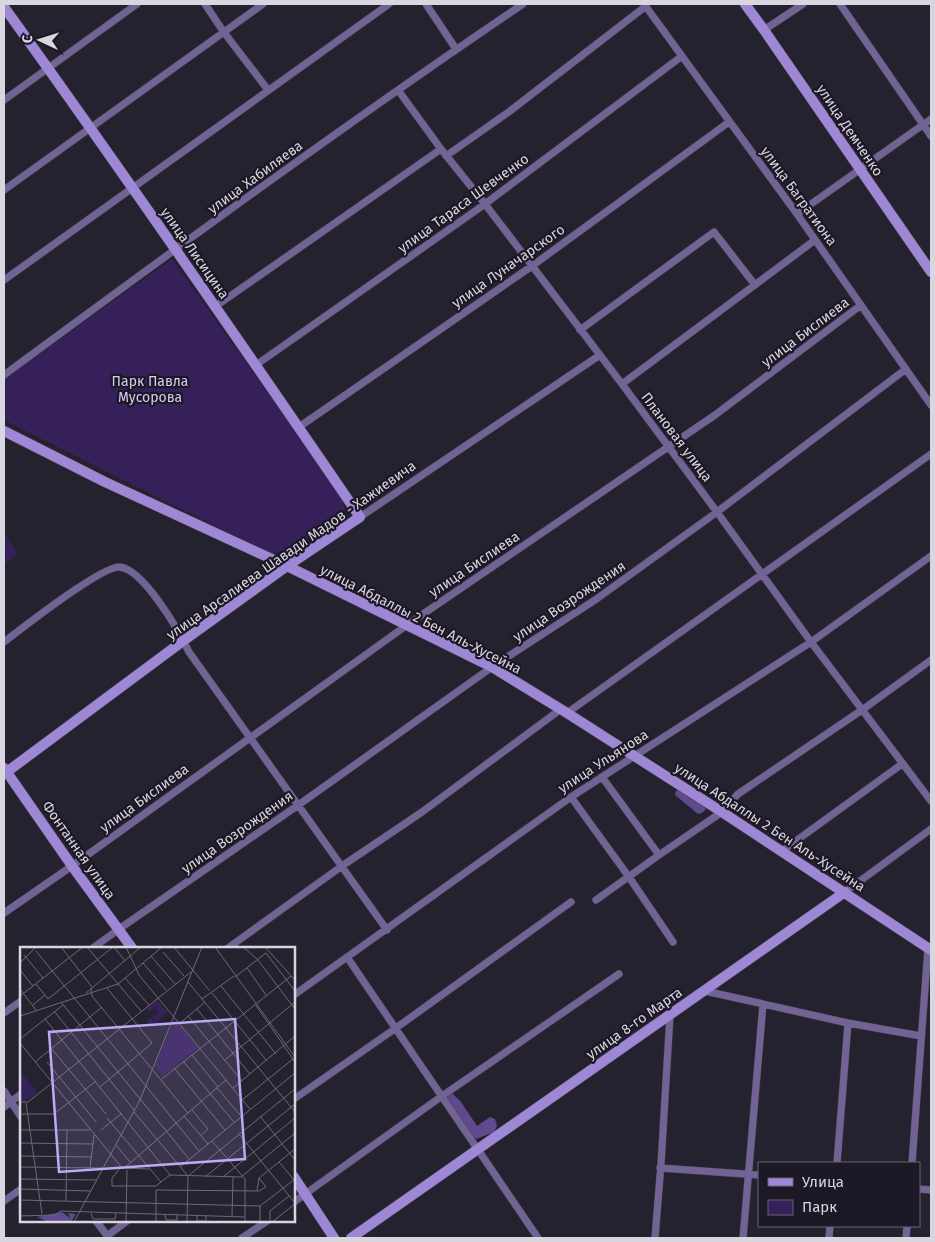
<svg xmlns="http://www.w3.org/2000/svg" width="935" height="1242" font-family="'Fira Sans',sans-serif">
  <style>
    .green { fill: #35205a }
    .forest { fill: #5f4a8d }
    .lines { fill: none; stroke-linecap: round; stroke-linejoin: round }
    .street-casing { stroke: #423f4b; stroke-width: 8 }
    .secondary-casing { stroke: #423f4b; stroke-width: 11 }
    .street { stroke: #716494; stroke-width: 7 }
    .secondary { stroke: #9e87d5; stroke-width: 10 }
    .labels { text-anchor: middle; stroke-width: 4.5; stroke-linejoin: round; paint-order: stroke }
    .street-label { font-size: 14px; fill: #d8d6df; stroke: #1c1825 }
    .park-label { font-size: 14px; fill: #d7cdf4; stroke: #1c1825 }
    .inset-road { fill: none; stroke: #6d6a75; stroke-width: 1 }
    .view { fill: #bea9f5; fill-opacity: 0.15; stroke: #bea9f5; stroke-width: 2.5 }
    .inset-edge { fill: none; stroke: #d8d6df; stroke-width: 2.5 }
  </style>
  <rect width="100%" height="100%" fill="#25222f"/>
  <path class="green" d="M172,259L341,496L345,509L339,519L296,547L271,554L4,420V380Z
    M4,533L18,554L4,564V561L7,558L4,548Z"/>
  <path class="forest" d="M681,789L693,797L706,809L702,813L698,814L675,795L676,791Z
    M451,1092L461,1102L477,1126L490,1117L495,1119L497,1126L494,1132L476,1139L473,1137L451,1106L446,1096Z"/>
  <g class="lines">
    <defs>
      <path id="street" d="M205,4L223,31L268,90
        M426,4L456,49
        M644,4L797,214L931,405
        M840,4L931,136
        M764,30L803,4
        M398,90L441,149L485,204L622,384L717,512L811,642L931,801
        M4,100L137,4
        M446,156L510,111L646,6
        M4,190L263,4
        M797,214L931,119
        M4,280L389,4
        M216,306L441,149
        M580,330L714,232L755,285
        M256,365L485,204L682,56
        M4,375C175,249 347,123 523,4
        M622,384L815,240
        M299,427L532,266L729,122
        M360,517L600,355
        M4,642C22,628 103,565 120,567C144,570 179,631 189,652L387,930
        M567,713L931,454
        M602,777L659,855
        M571,797L629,877L673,942
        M782,851L902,764
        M845,892L931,829
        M596,900L659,855L722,812L738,794L862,710L931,660
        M4,913L72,866L407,625L715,415L861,305
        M93,948L119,929L297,806L492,667L595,600L717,512L906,369
        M228,948L342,866L422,812L561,709
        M347,957L538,1238
        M705,991L848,1023L921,1036
        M294,995L571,797L811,642L931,556
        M4,1013L21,1001
        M4,1091L21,1117
        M294,1099L396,1028L571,902
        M4,1107L21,1094
        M837,1163L848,1023
        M912,1163L928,948
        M660,1168L759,1175
        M919,1189L931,1190
        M4,1201L21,1189
        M294,1202L442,1096L619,974
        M96,1221L109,1238
        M107,1236L127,1221
        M242,1238L267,1221
        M655,1238L661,1164L670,1015
        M743,1238L763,1004
        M829,1238L830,1226
        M906,1238L907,1226"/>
      <path id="secondary" d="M745,4L764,30L931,272
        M4,7C125,175 243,346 360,517L287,566L183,641L4,774
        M4,431L105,482L287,566L492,667L567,713L722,812L931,950
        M4,768L72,866L132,948
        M294,1177L334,1238
        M351,1238L845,892"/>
    </defs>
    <use href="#street" class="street-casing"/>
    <use href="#secondary" class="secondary-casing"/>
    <use href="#street" class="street"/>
    <use href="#secondary" class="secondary"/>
  </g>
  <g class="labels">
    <g class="street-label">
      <text transform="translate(850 130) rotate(56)" y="5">улица Демченко</text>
      <text transform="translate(255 177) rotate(-36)" y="5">улица Хабиляева</text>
      <text transform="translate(799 196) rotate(54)" y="5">улица Багратиона</text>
      <text transform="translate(463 203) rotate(-36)" y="5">улица Тараса Шевченко</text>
      <text transform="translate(195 253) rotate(55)" y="5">улица Лисицина</text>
      <text transform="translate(508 266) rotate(-35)" y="5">улица Луначарского</text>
      <text transform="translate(805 332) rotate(-37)" y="5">улица Бислиева</text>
      <text transform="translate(677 437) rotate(53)" y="5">Плановая улица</text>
      <text transform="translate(291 550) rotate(-35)" y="5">улица Арсалиева Шавади Мадов - Хажиевича</text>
      <text transform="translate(474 564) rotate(-34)" y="5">улица Бислиева</text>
      <text transform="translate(569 601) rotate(-34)" y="5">улица Возрождения</text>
      <text transform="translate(421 619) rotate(27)" y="5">улица Абдаллы 2 Бен Аль-Хусейна</text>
      <text transform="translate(603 761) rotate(-33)" y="5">улица Ульянова</text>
      <text transform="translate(144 798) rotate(-36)" y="5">улица Бислиева</text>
      <text transform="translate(770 827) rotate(33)" y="5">улица Абдаллы 2 Бен Аль-Хусейна</text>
      <text transform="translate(237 832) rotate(-35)" y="5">улица Возрождения</text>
      <text transform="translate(79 850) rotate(55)" y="5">Фонтанная улица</text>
      <text transform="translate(634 1023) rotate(-35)" y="5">улица 8-го Марта</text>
    </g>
    <g class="park-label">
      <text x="150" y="386">Парк Павла<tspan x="150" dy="16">Мусорова</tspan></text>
    </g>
  </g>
  <g transform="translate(20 947)">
    <rect width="275" height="275" fill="#25222f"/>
    <path d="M137,53L147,65L133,81L126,74L130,70L134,74L132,69L139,66L135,60L130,65L126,62ZM155,72L178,101L143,129L135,119ZM0,124L17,146L6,154H0Z" fill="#35205a"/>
    <path d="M42,265L50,271L48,266L56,267L51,275H28L17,270Z" fill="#5f4a8d"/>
    <path class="inset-road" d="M41,0L72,40M67,0L121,64M94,0L105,14M106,0L119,28L230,162M154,0L189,43M195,0L275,110M223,0L237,12L275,62M245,0L275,33M16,4L179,204M143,5L164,29M246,6L275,44M4,8L23,31M131,9L155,37M0,16L16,0M123,16L146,43M227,21L246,48M0,23L13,39M215,30L246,6M105,31L129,58M168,35L275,165M16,37L28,52L93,0M201,39L256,107M71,41L72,49L168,166M0,42L16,63M66,46L121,0M192,46L247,114M0,49L63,0M182,52L214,29M41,55L169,212M235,57L275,115M13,58L25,48M177,62L230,127M34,64L114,163M0,69L98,37L142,0M168,69L222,134M25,72L150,228M159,77L185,55M0,92L43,58M0,96L102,221L129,222M31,101L86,167M172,108L198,140M205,113L275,55M163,114L214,175M15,115L82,60M27,115L76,175M154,121L205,183M142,132L271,29M80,140L132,96L87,41M197,141L221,169M213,141L275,89M222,153L273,112M0,155H8L171,25M6,156L22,267M172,163L188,182L181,188M114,165L168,229M0,167H34L76,134M164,169L188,197M240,169L275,213M87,171L141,235M0,183H70M81,183L102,166M219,187L275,256M192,194L225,232V275M0,196L73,197M96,198L110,215M0,209L71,210M259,215L275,234M0,220L82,221M101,220L92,231V239H136M160,220L275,126M70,221L74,188M103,222L206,133M150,228L221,230M168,229L275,142M185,230L275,157M203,230L275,171M221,230L275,186M0,232L77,233M136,239L150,228M0,242L71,244M136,243L239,244L246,240L239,231M237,244L239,231L275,202M0,253L240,259L275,232M46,254L47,183M71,266L73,272H95L96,266M145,268L146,273H157V268M0,269L35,268L41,264L225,270M177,269V274H186V269M212,269L213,230M54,275L120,153L182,0M106,275L107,223M136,275V243M167,275L168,229M240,275V259M250,275V264L269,249M252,275L275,257"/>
    <path class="view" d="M215,72L225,212L39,225L29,85Z"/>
    <rect width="275" height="275" class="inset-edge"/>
  </g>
  <rect width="935" height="1242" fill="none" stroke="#d8d6df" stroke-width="10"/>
  <rect x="758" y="1162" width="162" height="65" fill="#1c1825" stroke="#67646f"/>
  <rect x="768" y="1178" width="25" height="8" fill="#9e87d5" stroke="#67646f"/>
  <text x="802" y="1187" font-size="15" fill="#d8d6df">Улица</text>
  <rect x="768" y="1200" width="25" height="15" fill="#35205a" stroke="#67646f"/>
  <text x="802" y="1212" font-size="15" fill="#d8d6df">Парк</text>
  <g transform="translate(40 40) rotate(274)" stroke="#1c1825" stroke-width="4" paint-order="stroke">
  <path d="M0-4L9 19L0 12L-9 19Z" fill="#d8d6df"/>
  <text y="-8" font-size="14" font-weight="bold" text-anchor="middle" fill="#d8d6df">С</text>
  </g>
</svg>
